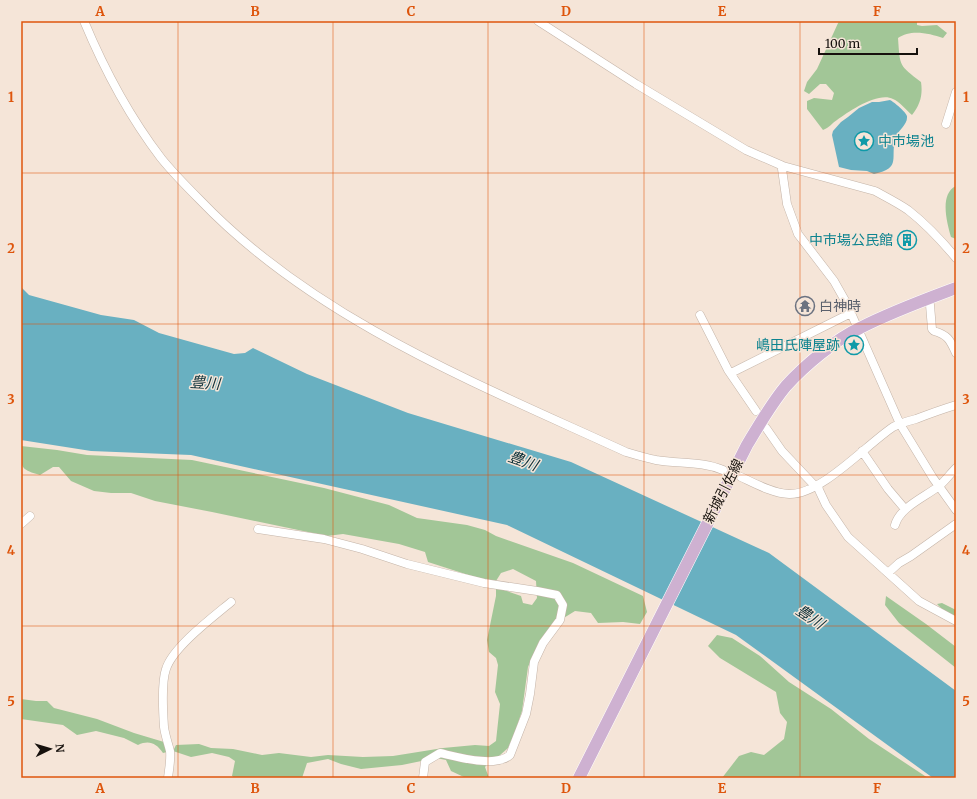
<svg xmlns="http://www.w3.org/2000/svg" width="977" height="799" font-family="Merriweather,'Noto Sans JP',serif">
  <style>
    .forest { fill: #a2c697 }
    .water { fill: #69b0c1 }
    .lines { fill: none; stroke-linecap: round; stroke-linejoin: round }
    .minor-casing { stroke: #c4b4a8; stroke-width: 9 }
    .primary-casing { stroke: #fff; stroke-width: 13 }
    .minor { stroke: #fff; stroke-width: 8 }
    .primary { stroke: #ceb1d1; stroke-width: 12 }
    .grid { fill: none; stroke: #de550c; stroke-width: 1; stroke-opacity: 0.55 }
    .labels { text-anchor: middle; stroke-width: 3; stroke-linejoin: round; paint-order: stroke }
    .culture-label { font-size: 14px; fill: #0d838f; stroke: #f5e5d8; text-anchor: end }
    .worship-label { font-size: 14px; fill: #5b616d; stroke: #f5e5d8; text-anchor: start }
    .street-label { font-size: 14px; fill: #16110d; stroke: #f5e5d8 }
    .water-label { font-size: 15px; font-style: italic; fill: #0c3038; stroke: #f5e5d8 }
    .neatline { fill: none; stroke: #de550c; stroke-width: 1.5 }
    .grid-label { font-size: 13px; text-anchor: middle; font-weight: bold; fill: #de550c }
  </style>
  <rect width="100%" height="100%" fill="#f5e5d8"/>
  <path class="forest" d="M839,21H917V25L922,26L937,25L947,33L943,38C929,33 910,29 898,38C900,67 899,65 921,82C923,95 920,105 912,115C906,110 900,102 893,99C879,91 849,111 837,120C832,123 829,128 823,130L807,109V101L814,98L832,100L834,93L826,84H820L809,94L804,91L807,82L817,69Z
    M956,186V239L951,237C947,223 939,194 956,186Z
    M21,446L57,450L87,455L192,460L324,488L389,505L417,518L467,525L485,530L496,536L573,563L643,596L647,612L640,624L623,622L598,623L591,613L575,611L554,624L539,642L528,667L522,711L515,732L508,748L499,756L493,757L485,767L489,778H466L451,771L446,760L436,758L402,765L361,769L341,764L328,759L307,763L302,778H235L232,776L235,761L229,757L212,753L191,757L173,751L176,745L199,744L211,748L233,749L262,755L279,753L311,757L328,755L363,757L393,756L443,748L475,745L489,746L496,741L500,704L495,692L498,665L496,658L489,652L487,640L496,596V589L504,590L521,596L523,603L532,605L537,598L536,581L513,569L501,573L496,581H487L428,562L425,552L399,544L343,534L327,536L212,512L155,501L131,493H111L94,491L71,481L59,467H53L40,475C19,469 21,467 21,446Z
    M886,596L926,624L956,647V668L899,623L885,605Z
    M942,603L956,610V617L944,611L937,604Z
    M717,635L732,638L760,656L789,682L831,709L869,739L928,778H722L739,756L751,752L764,755L784,739L787,722L780,713L776,692L720,658L708,646Z
    M21,699L36,701H47L54,708L97,719L134,733L164,742L167,752L163,753C156,743 149,740 138,745L124,738L96,731L77,735L63,725L21,719Z"/>
  <path class="water" d="M890,100C894,102 906,112 907,116C908,125 898,130 896,137C889,157 903,168 874,174L867,171L851,170L839,167L832,135L833,131L841,122L848,117L859,108L872,102H879Z
    M21,287L29,295L101,315L134,320L159,333L234,354L245,353L253,348L307,374L408,413L571,462L769,553L956,691V778H933L736,635L507,525L191,455L91,451L21,440Z"/>
  <g class="lines">
    <defs>
      <path id="minor" d="M84,21C104,69 129,116 161,158C173,173 187,187 200,200C315,320 478,384 626,452C636,455 646,458 656,460C679,464 702,461 723,470
        M538,21L636,84L746,150L783,166L875,191C886,197 898,203 908,210C926,224 941,240 956,258
        M946,124L956,92
        M783,166L782,169L787,204L798,234L834,281L847,304L900,424L933,478L956,510
        M928,299L930,305L932,329L934,331C948,335 950,340 956,353
        M700,315L728,370L756,411
        M731,373L851,313
        M766,428L782,451L815,486
        M862,451L888,489L905,509
        M741,477C754,483 774,494 789,494C821,495 866,445 893,427C900,423 908,421 916,419C929,414 943,409 956,405
        M818,485L819,490L826,505L848,537L919,601L956,621
        M21,524L30,516
        M895,525C900,507 925,497 939,486C945,481 950,474 956,468
        M258,529L324,539L362,549L407,564L484,583L537,591L557,595L563,605L560,620L543,643L534,662L530,694L526,714L510,755C496,768 458,757 440,753L425,762L423,778
        M888,573L899,563L911,556L956,524
        M168,778C169,769 171,760 170,751C168,743 165,735 164,727C163,712 161,683 166,669C173,647 213,617 231,602"/>
      <path id="primary" d="M579,778L747,445C759,425 771,404 786,386C804,366 836,339 860,328C891,312 924,300 956,288"/>
    </defs>
    <use href="#minor" class="minor-casing"/>
    <use href="#primary" class="primary-casing"/>
    <use href="#minor" class="minor"/>
    <use href="#primary" class="primary"/>
  </g>
  <path class="grid" d="M178,21V778M333,21V778M488,21V778M644,21V778M800,21V778M21,173H956M21,324H956M21,475H956M21,626H956"/>
  <defs>
    <symbol id="sight-ring" viewBox="-11 -11 22 22"><circle r="9.5" fill="#f5e5d8" stroke="#0f9aa8" stroke-width="1.5"/><path d="M0-6L1.8-2.2L6-1.7L2.9 1.2L3.7 5.4L0 3.3L-3.7 5.4L-2.9 1.2L-6-1.7L-1.8-2.2Z" fill="#0f9aa8"/></symbol>
    <symbol id="building-ring" viewBox="-11 -11 22 22"><circle r="9.5" fill="#f5e5d8" stroke="#0f9aa8" stroke-width="1.5"/><path d="M-4-6H4V6H1V3H-1V6H-4ZM-2.5-4.3h1.7v1.8h-1.7ZM.8-4.3h1.7v1.8H.8ZM-2.5-1h1.7V.8h-1.7ZM.8-1h1.7V.8H.8Z" fill="#0f9aa8"/></symbol>
    <symbol id="temple-ring" viewBox="-11 -11 22 22"><circle r="9.5" fill="#f5e5d8" stroke="#6b7280" stroke-width="1.5"/><path d="M0-6L5-2H3V0L6.5 2.5H4V6H1.5V3h-3V6H-4V2.5H-6.5L-3 0V-2H-5Z" fill="#6b7280"/></symbol>
  </defs>
  <g fill-rule="evenodd">
    <use href="#sight-ring" x="853" y="130" width="22" height="22"/>
    <use href="#building-ring" x="896" y="229" width="22" height="22"/>
    <use href="#temple-ring" x="794" y="295" width="22" height="22"/>
    <use href="#sight-ring" x="843" y="334" width="22" height="22"/>
  </g>
  <g class="labels">
    <g class="culture-label">
      <text x="878" y="146" text-anchor="start">中市場池</text>
      <text x="893" y="245">中市場公民館</text>
      <text x="840" y="350">嶋田氏陣屋跡</text>
    </g>
    <g class="worship-label">
      <text x="819" y="311">白神時</text>
    </g>
    <g class="street-label">
      <text transform="translate(723 491) rotate(-63)" y="5">新城引佐線</text>
    </g>
    <g class="water-label">
      <text transform="translate(205 383) rotate(4)" y="5">豊川</text>
      <text transform="translate(523 461) rotate(20)" y="5">豊川</text>
      <text transform="translate(810 617) rotate(34)" y="5">豊川</text>
    </g>
  </g>
  <rect width="977" height="799" fill="none" stroke="#f5e5d8" stroke-width="44"/>
  <g transform="translate(50 749) rotate(85)" stroke="#f5e5d8" stroke-width="3" paint-order="stroke">
  <path d="M0-3L7 15L0 10L-7 15Z" fill="#16110d"/>
  <text y="-6" font-size="11" font-weight="bold" text-anchor="middle" fill="#16110d">N</text>
  </g>
  <path d="M819 48v6h98v-6" fill="none" stroke="#16110d" stroke-width="2"/>
  <text x="825" y="48" font-size="12" fill="#16110d" stroke="#f5e5d8" stroke-width="3" paint-order="stroke">100 m</text>
  <rect x="22" y="22" width="933" height="755" class="neatline"/>
  <g class="grid-label">
    <text x="100" y="16">A</text>
    <text x="255" y="16">B</text>
    <text x="411" y="16">C</text>
    <text x="566" y="16">D</text>
    <text x="722" y="16">E</text>
    <text x="877" y="16">F</text>
    <text x="11" y="102">1</text>
    <text x="966" y="102">1</text>
    <text x="11" y="253">2</text>
    <text x="966" y="253">2</text>
    <text x="11" y="404">3</text>
    <text x="966" y="404">3</text>
    <text x="11" y="555">4</text>
    <text x="966" y="555">4</text>
    <text x="11" y="706">5</text>
    <text x="966" y="706">5</text>
    <text x="100" y="793">A</text>
    <text x="255" y="793">B</text>
    <text x="411" y="793">C</text>
    <text x="566" y="793">D</text>
    <text x="722" y="793">E</text>
    <text x="877" y="793">F</text>
  </g>
</svg>
